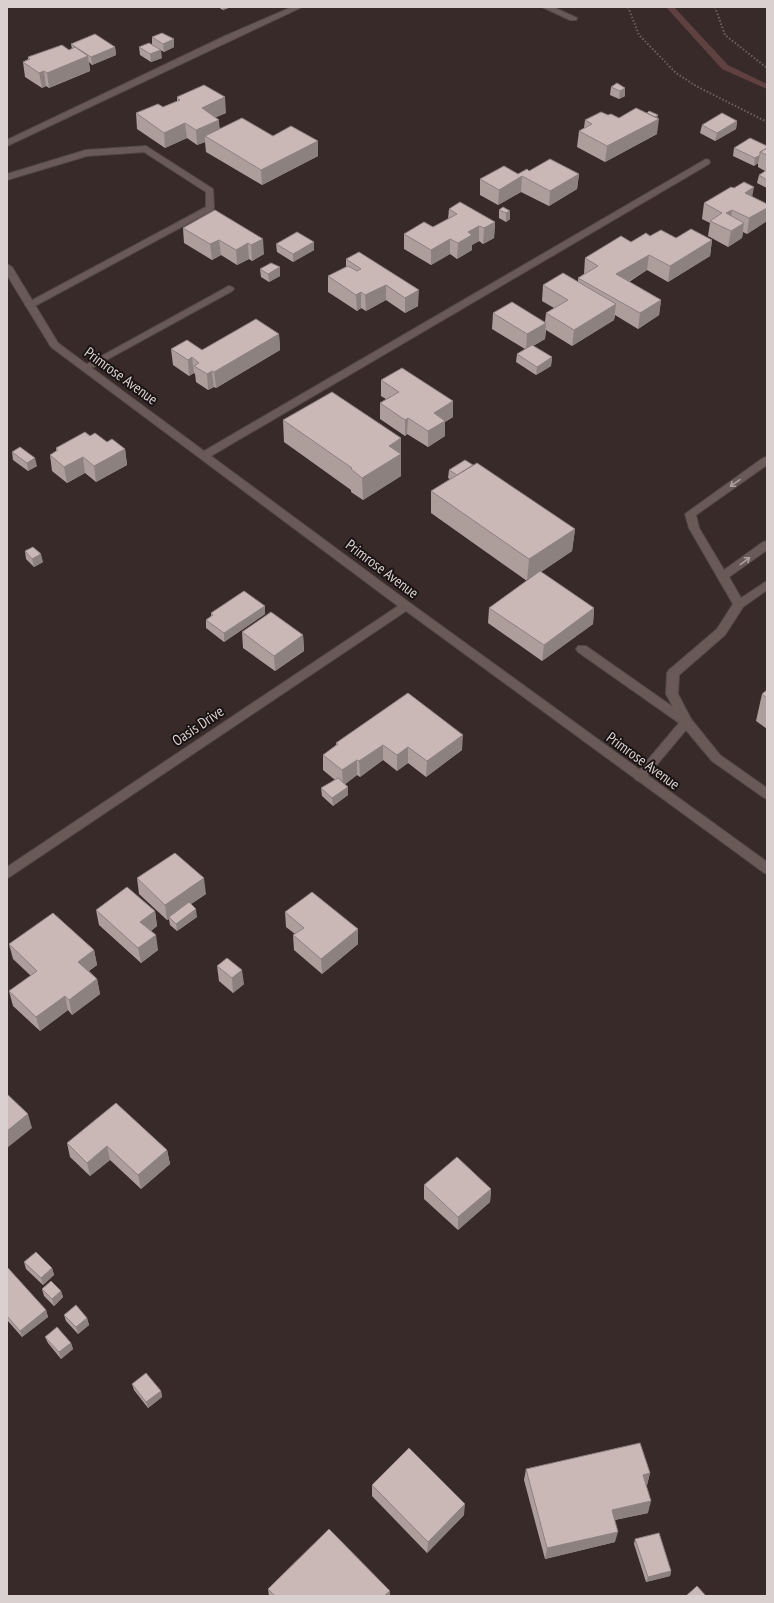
<svg xmlns="http://www.w3.org/2000/svg" width="774" height="1603" font-family="'PT Sans Narrow',sans-serif">
  <style>
    .lines { fill: none; stroke-linecap: round; stroke-linejoin: round }
    .stream { fill: #604141; fill-rule: evenodd }
    .lane-casing { stroke: #524846; stroke-width: 2 }
    .street-casing { stroke: #524846; stroke-width: 2 }
    .path { stroke: #6e6361; stroke-width: 2; stroke-dasharray: 1.5 2; stroke-linecap: butt }
    .lane { fill: #695a58; fill-rule: evenodd }
    .street { fill: #695a58; fill-rule: evenodd }
    .wall { fill: #ad9e9c }
    .shaded-wall { fill: #8d817f }
    .building { fill: #c9b8b5; stroke: #8d817f }
    .oneway { stroke: #aca19f }
    .labels { text-anchor: middle; stroke-width: 4; stroke-linejoin: round; paint-order: stroke }
    .street-label { font-size: 15px; fill: #d9d0cf; stroke: #1a1414 }
  </style>
  <rect width="100%" height="100%" fill="#372a28"/>
  <g class="lines">
    <path class="stream" d="M666,7H674L728,65L767,84V89L722,69Z"/>
    <defs>
      <path id="lane" d="M146,146L213,189L214,208L213,210L33,307H27L25,305L27,303L206,207V192L144,152L87,156L7,180V174L86,150Z
        M229,286L232,287L234,289L232,291L88,370H82L80,368Z
        M767,457V465L696,515L699,528L724,570L763,542L767,541V550L729,577L741,598L767,581V590L743,607L725,635L679,675L678,694L691,719L720,755L767,788V799L763,797L712,761L686,730L644,780L640,781L636,780L634,777L636,774L679,723L578,652L576,649L578,646H586L673,707L666,694L667,673L669,670L717,629L733,604L689,528L685,514L763,458Z"/>
      <path id="street" d="M292,7H302L7,146V140L225,36Z
        M542,7H553L577,18L576,20H570Z
        M706,159L709,160L710,162L709,164L211,456L410,603L767,862V874L763,872L406,611L11,876L7,878V867L398,606L51,347L7,275V264L12,267L58,343L204,451Z"/>
    </defs>
    <use href="#lane" class="lane-casing"/>
    <use href="#street" class="street-casing"/>
    <path class="path" d="M628,7L639,35L676,73L696,86L767,122
      M715,7L725,35L767,68"/>
    <use href="#lane" class="lane"/>
    <use href="#street" class="street"/>
  </g>
  <path class="wall" d="M218,7H231L223,10Z
    M152,37L174,39V47L164,52L152,45Z
    M71,44L115,47L116,55L92,65L89,62L90,71L49,88L46,86L42,88L25,77L23,62L28,59V57L69,50L72,49Z
    M139,47L162,58L151,62L140,55Z
    M611,87L625,88V96L619,99L610,95Z
    M177,97L226,113L216,117L220,129L273,136L318,156L262,185L206,152L205,142L197,145L187,138L165,148L137,129L136,113L163,107L177,101Z
    M608,115L619,118H657V134L605,162L577,147L579,131L584,128L585,120Z
    M737,121L736,129L715,141L700,133L702,125Z
    M767,146V188L757,183L759,175L765,171L758,167V163L754,166L733,156L734,148Z
    M529,171L579,174L577,189L549,206L521,192L498,205L480,195V179L518,174Z
    M752,197L767,204V221L747,234L743,232L742,238L728,247L708,236L710,223L702,219L704,203Z
    M503,207L510,219L506,222L499,218V210Z
    M449,209L495,222L494,238L483,244L479,241L472,245V250L457,259L450,254L431,265L404,249V234L433,227L448,219Z
    M215,210L264,254L252,261L249,259L237,265L221,255L212,260L184,243L183,228Z
    M650,236L676,238L712,240L710,256L668,282L647,270L629,282L661,300L659,315L638,329L615,315L614,320L572,346L546,330L545,339L533,346L552,357L551,366L536,375L516,362L517,354L525,349L492,329L493,313L545,322L546,313L554,308L542,301L543,285L578,282V278L584,274L585,258L631,242Z
    M276,244L314,250L293,262L277,252Z
    M346,259L418,306L405,313L386,300L366,311L361,308L357,311L328,292V276L346,267Z
    M260,269L280,276L269,282L261,277Z
    M279,334L280,350L216,388L214,387L208,390L196,382L195,374L194,373L189,376L173,365L171,349L202,350Z
    M381,380L453,401V417L445,422V436L428,447L407,434L405,436L380,419V403L386,399L381,396Z
    M283,420L401,438V476L363,500L351,492V490L284,442Z
    M90,436L125,449L127,465L96,482L85,473L67,483L52,471L50,455L56,451V448Z
    M12,452L37,466L28,471L13,460Z
    M473,465L575,529L572,551L541,572L594,608L593,624L542,661L488,623L489,608L527,581L431,513V491L450,479L448,478L449,470Z
    M25,551L43,562L34,567L26,559Z
    M211,613L265,614L224,642L206,628V620L211,616Z
    M242,632L303,635L304,651L275,671L243,648Z
    M767,690V729L756,721L762,694Z
    M408,693L462,750L426,777L408,763L397,771L383,760L360,777L357,775L345,784L348,795L333,806L322,796L321,788L335,780L323,770V755L336,745V743Z
    M137,878L206,894L191,904L197,917L177,931L170,925L169,919L167,920L139,894Z
    M96,910L155,911L157,926L151,931L158,950L141,963L99,925Z
    M285,912L358,929V944L322,974L294,950L293,935L295,934L286,927Z
    M9,944L94,950L97,965L89,971L97,979L100,994L72,1015L68,1010L40,1031L13,1006L9,991L31,976L13,959Z
    M217,966L244,984L233,993L219,981Z
    M67,1143L167,1150L170,1164L141,1189L110,1160L90,1176L70,1157Z
    M424,1185L491,1189L490,1202L458,1230L424,1199Z
    M24,1262L52,1268L54,1275L43,1285L26,1269Z
    M7,1268L46,1310L48,1317L22,1337L7,1320Z
    M42,1289L61,1291L63,1297L54,1306L44,1296Z
    M64,1315L87,1318L89,1325L78,1334L66,1321Z
    M45,1337L71,1343L73,1349L61,1359L48,1343Z
    M132,1384L161,1391L162,1397L148,1408L134,1390Z
    M526,1469L650,1473L647,1485H646L648,1513L615,1520V1542L545,1559L524,1480Z
    M372,1485L464,1515L427,1553L372,1496Z
    M635,1539L671,1571L670,1576L646,1582L634,1544Z
    M268,1589L390,1596H269Z"/>
  <path class="shaded-wall" d="M223,7H231L223,10Z
    M174,39V47L164,52L163,44Z
    M115,47L116,55L92,65L91,57Z
    M161,50L162,58L151,62L150,54Z
    M88,56L90,71L49,88L47,73Z
    M44,71L46,86L42,88L39,73Z
    M625,88V96L619,99L620,91Z
    M225,97L226,113L203,123L202,108Z
    M658,115L657,120L659,119L657,134L605,162L607,146Z
    M219,120L220,135L205,136V142L197,145L196,130Z
    M737,121L736,129L715,141L717,133Z
    M185,123L187,138L165,148L164,133Z
    M318,141V156L262,185L261,170Z
    M760,155L758,163L754,166L755,158Z
    M579,174L577,189L549,206L550,191Z
    M522,176L521,192L498,205L499,190Z
    M754,187L751,203L745,193Z
    M767,208V221L747,234L749,218Z
    M732,210L730,225L724,229L726,213Z
    M510,211V219L506,222V213Z
    M495,222L494,238L483,244L484,228Z
    M744,223L742,238L728,247L731,231Z
    M479,226V241L472,245V250L457,259L458,243L468,232Z
    M263,239L264,254L252,261L251,245Z
    M450,239V254L431,265V250Z
    M219,240L221,255L212,260L210,244Z
    M712,240L710,256L668,282L670,266Z
    M314,242V250L293,262V254Z
    M248,243L249,259L237,265L236,250Z
    M649,255L647,270L614,290L616,274Z
    M280,267V276L269,282L268,274Z
    M386,285V300L366,311L365,295Z
    M419,290L418,306L405,313V298Z
    M361,292V308L357,311L356,295Z
    M661,300L659,315L638,329L640,313Z
    M616,304L614,320L572,346L574,330Z
    M546,323L545,339L526,350L527,334Z
    M279,334L280,350L216,388L214,372Z
    M192,357L194,373L189,376L188,360Z
    M552,357L551,366L536,375L537,367Z
    M212,371L214,387L208,390L207,374Z
    M453,401V417L445,422V436L428,447V431L434,413Z
    M408,418L407,434L405,436V420Z
    M401,438V476L363,500L362,478L389,446Z
    M125,449L127,465L96,482L94,466Z
    M83,457L85,473L67,483L64,467Z
    M35,458L37,466L28,471L27,463Z
    M575,529L572,551L527,581L529,559Z
    M41,554L43,562L34,567L32,559Z
    M265,606V614L224,642V633Z
    M594,608L593,624L542,661L544,645Z
    M303,635L304,651L275,671L274,656Z
    M463,735L462,750L426,777L427,761Z
    M383,745V760L360,777L359,761Z
    M408,747V763L397,771V755Z
    M357,760V775L343,786L342,770Z
    M348,787V795L333,806L332,798Z
    M204,878L206,894L170,918L169,917V919L167,920L165,905Z
    M196,909L197,917L177,931L176,924Z
    M155,911L157,926L143,937L140,922Z
    M358,929V944L322,974L321,959Z
    M156,935L158,950L141,963L138,948Z
    M94,950L97,965L82,976L78,962Z
    M242,970L244,984L233,993L232,978Z
    M97,979L100,994L72,1015L69,1000Z
    M65,996L68,1010L40,1031L36,1017Z
    M28,1114L32,1128L7,1148V1131Z
    M107,1146L110,1160L90,1176L87,1163Z
    M167,1150L170,1164L141,1189L138,1175Z
    M491,1189L490,1202L458,1230V1217Z
    M52,1268L54,1275L43,1285L41,1278Z
    M61,1291L63,1297L54,1306L52,1299Z
    M46,1310L48,1317L22,1337L20,1331Z
    M87,1318L89,1325L78,1334L76,1327Z
    M71,1343L73,1349L61,1359L59,1352Z
    M161,1391L162,1397L148,1408L146,1402Z
    M650,1473L647,1485L640,1486L643,1475Z
    M651,1501L648,1513L609,1521L612,1510Z
    M465,1504L464,1515L427,1553L428,1542Z
    M618,1532L615,1542L545,1559L547,1548Z
    M671,1571L670,1576L646,1582L648,1577Z
    M390,1591V1596H384Z"/>
  <path class="building" d="M162,33L174,39L163,44L152,37Z
    M95,34L115,47L91,57L71,44Z
    M149,43L161,50L150,54L139,47Z
    M62,45L69,50L75,47L88,56L47,73L44,71L39,73L23,62L30,59L28,57Z
    M617,83L625,88L620,91L611,87Z
    M204,85L225,97L202,108L219,120L196,130L185,123L164,133L136,113L158,104L163,107L180,100L177,97Z
    M636,108L659,119L607,146L579,131L592,124L585,120L601,112L608,115L611,114L619,118Z
    M649,111L658,115L655,117L647,113Z
    M722,113L737,121L717,133L702,125Z
    M242,118L273,136L291,126L318,141L261,170L205,136Z
    M750,138L767,146V148L760,152V155L755,158L734,148Z
    M767,148V155L760,152Z
    M550,159L579,174L550,191L522,176L499,190L480,179L504,166L518,174L527,169L529,171Z
    M767,170V180L759,175Z
    M744,182L754,187L745,193L767,204V208L749,218L732,210L726,213L744,223L731,231L710,221L722,213L704,203L731,187L734,188Z
    M460,202L495,222L484,228L479,226L468,232L472,235L458,243L450,239L431,250L404,234L424,222L433,227L457,214L449,209Z
    M503,207L510,211L506,213L499,210Z
    M215,210L263,239L251,245L248,243L236,250L219,240L210,244L183,228Z
    M691,229L712,240L670,266L649,255L616,274L661,300L640,313L578,278L598,266L585,258L621,236L631,242L646,233L650,236L661,230L676,238Z
    M297,232L314,242L293,254L276,244Z
    M359,252L419,290L405,298L386,285L365,295L361,292L356,295L328,276L348,266L357,271L361,269L346,259Z
    M271,263L280,267L268,274L260,269Z
    M563,273L616,304L574,330L546,313L568,300L543,285Z
    M512,302L546,323L527,334L493,313Z
    M256,319L279,334L214,372L212,371L207,374L194,366L199,363L192,357L188,360L171,349L187,340L202,350Z
    M532,345L552,357L537,367L517,354Z
    M402,368L453,401L434,413L445,421L428,431L408,418L405,420L380,403L399,392L381,380Z
    M332,392L401,438L389,446L401,454L362,478L351,469L352,468L283,420Z
    M85,432L90,436L95,433L107,442L112,439L125,449L94,466L83,457L64,467L50,455L58,450L56,448Z
    M20,447L35,458L27,463L12,452Z
    M465,460L473,465L457,475L449,470Z
    M477,463L575,529L529,559L431,491Z
    M33,547L41,554L32,559L25,551Z
    M540,571L594,608L544,645L489,608Z
    M244,591L265,606L224,633L206,620L213,615L211,613Z
    M271,612L303,635L274,656L242,632Z
    M767,690V698L762,694Z
    M408,693L463,735L427,761L408,747L397,755L383,745L359,761L357,760L342,770L323,755L338,744L336,743Z
    M338,778L348,787L332,798L321,788Z
    M175,853L204,878L165,905L137,878Z
    M127,887L155,911L140,922L156,935L138,948L96,910Z
    M312,892L358,929L321,959L293,935L304,928L285,912Z
    M189,902L196,909L176,924L169,917Z
    M53,913L94,950L78,962L97,979L69,1000L65,996L36,1017L9,991L37,971L9,944Z
    M227,958L242,970L232,978L217,966Z
    M7,1094L28,1114L7,1131Z
    M116,1103L167,1150L138,1175L107,1146L87,1163L67,1143Z
    M457,1157L491,1189L458,1217L424,1185Z
    M36,1252L52,1268L41,1278L24,1262Z
    M7,1268H8L46,1310L20,1331L7,1316Z
    M51,1281L61,1291L52,1299L42,1289Z
    M76,1305L87,1318L76,1327L64,1315Z
    M57,1327L71,1343L59,1352L45,1337Z
    M146,1373L161,1391L146,1402L132,1384Z
    M640,1443L650,1473L643,1475L651,1501L612,1510L618,1532L547,1548L526,1469Z
    M409,1448L465,1504L428,1542L372,1485Z
    M329,1529L390,1591L384,1596H275L268,1589Z
    M659,1533L671,1571L648,1577L635,1539Z
    M697,1586L706,1596H686Z"/>
  <defs><path id="oneway-shaft" d="M-6 0H5M1.5-3L5.5 0L1.5 3" fill="none" stroke-width="1.6" stroke-linecap="round" stroke-linejoin="round"/></defs>
  <g class="oneway">
    <use href="#oneway-shaft" transform="translate(735 483) rotate(145)"/>
    <use href="#oneway-shaft" transform="translate(745 561) rotate(-36)"/>
  </g>
  <g class="labels">
    <g class="street-label">
      <text transform="translate(121 376) rotate(36)" y="5">Primrose Avenue</text>
      <text transform="translate(382 569) rotate(37)" y="5">Primrose Avenue</text>
      <text transform="translate(198 726) rotate(-34)" y="5">Oasis Drive</text>
      <text transform="translate(643 761) rotate(36)" y="5">Primrose Avenue</text>
    </g>
  </g>
  <rect width="774" height="1603" fill="none" stroke="#d9d0cf" stroke-width="16"/>
</svg>
